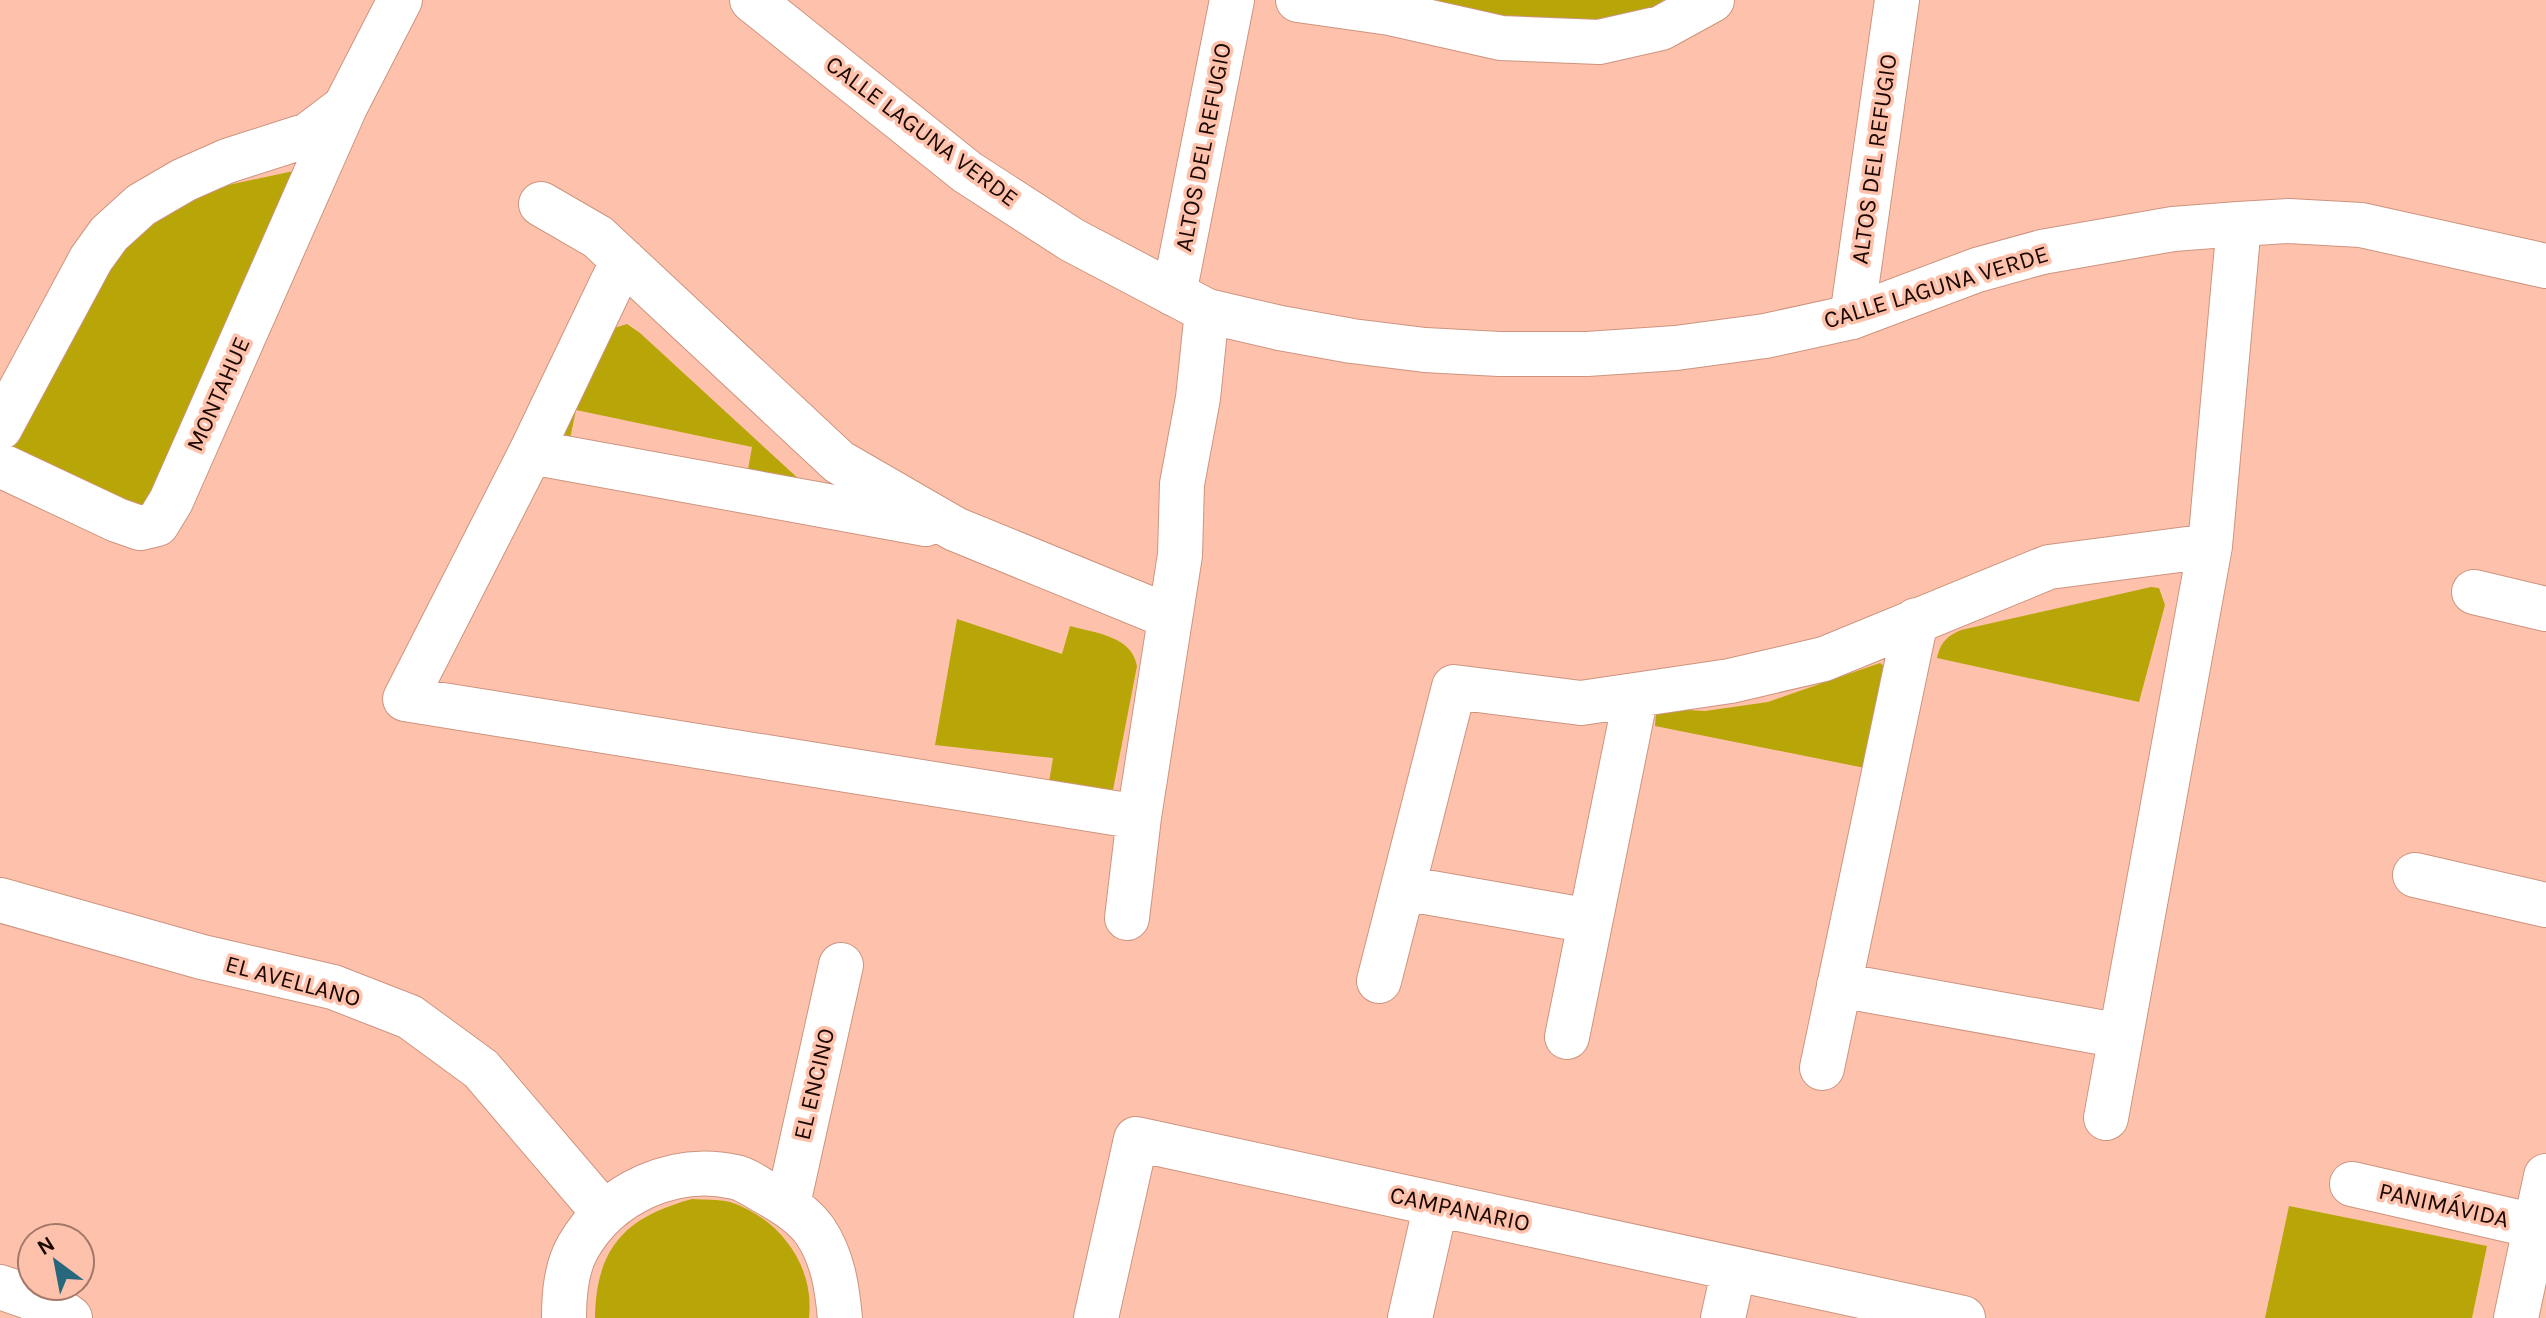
<svg xmlns="http://www.w3.org/2000/svg" width="2546" height="1318" font-family="Karla,sans-serif">
  <style>
    .green { fill: #b8a507 }
    .lines { fill: none; stroke-linecap: round; stroke-linejoin: round }
    .minor-casing { stroke: #cd947f; stroke-width: 46 }
    .tertiary-casing { stroke: #cd947f; stroke-width: 46 }
    .minor { stroke: #fff; stroke-width: 44 }
    .tertiary { stroke: #fff; stroke-width: 44 }
    .labels { text-anchor: middle; stroke-width: 7; stroke-linejoin: round; paint-order: stroke }
    .street-label { font-size: 24px; fill: #1c0803; stroke: #fec2ac }
  </style>
  <rect width="100%" height="100%" fill="#fec2ac"/>
  <path class="green" d="M1437,0H1664L1637,18L1604,26L1461,17L1441,8Z
    M303,169L146,510L9,453L117,255L160,216L214,188Z
    M627,324L640,333L801,481L747,475L752,447L576,410L570,439L563,432L611,329Z
    M2151,587L2159,588L2165,605L2139,702L1937,658C1941,642 1946,637 1961,630Z
    M957,619L1062,654L1070,626C1095,633 1132,636 1137,666L1113,790L1108,800L1047,794L1053,758L935,745Z
    M1880,663L1887,668L1870,769L1655,726L1656,714L1668,709L1705,711L1768,702Z
    M692,1199C704,1200 718,1199 730,1202C779,1218 815,1265 809,1318H595C596,1247 626,1217 692,1199Z
    M2289,1206L2487,1246L2472,1318H2265Z"/>
  <g class="lines">
    <defs>
      <path id="minor" d="M1298,0L1390,13L1501,38L1599,42L1661,28L1712,0
        M541,204L598,237L839,462L955,529L1170,617
        M623,260L531,452L405,699L1139,817
        M1174,294L1232,0
        M1852,317L1897,0
        M0,428L91,259L109,234L141,205L184,180L227,161L308,135L345,107L400,0
        M531,452L926,524
        M0,465L117,520L140,528L157,524L171,501L345,107
        M2474,592L2546,609
        M2415,875L2546,905
        M1403,888L1590,921
        M0,900L202,957L333,987L410,1017L481,1069L604,1213
        M1127,918L1139,817L1180,555L1182,484L1198,398L1207,311
        M1379,981L1454,687L1581,703L1730,681L1824,659L2049,567L2210,546
        M1839,985L2121,1036
        M1567,1037L1636,695
        M1822,1068L1916,620
        M2106,1118L2210,546L2239,224
        M2352,1184L2535,1226
        M788,1204L841,965
        M0,1287L52,1305L70,1318
        M564,1318C564,1294 566,1268 578,1247C609,1193 674,1163 735,1177C746,1179 757,1188 767,1193C784,1203 803,1214 815,1231C833,1258 837,1287 840,1318
        M1096,1318L1136,1139L1963,1318
        M1410,1318L1436,1204
        M1723,1318L1734,1269
        M2516,1318L2546,1176"/>
      <path id="tertiary" d="M752,0L967,172L1072,240L1207,311L1280,328L1352,341L1425,350L1499,354H1587L1676,348L1765,336L1852,317L1977,270L2042,252L2173,229L2239,224L2289,221L2361,225L2546,266"/>
    </defs>
    <use href="#minor" class="minor-casing"/>
    <use href="#tertiary" class="tertiary-casing"/>
    <use href="#minor" class="minor"/>
    <use href="#tertiary" class="tertiary"/>
  </g>
  <g class="labels">
    <g class="street-label">
      <text transform="translate(922 131) rotate(37)" y="8">CALLE LAGUNA VERDE</text>
      <text transform="translate(1203 147) rotate(-79)" y="8">ALTOS DEL REFUGIO</text>
      <text transform="translate(1874 159) rotate(-82)" y="8">ALTOS DEL REFUGIO</text>
      <text transform="translate(1936 287) rotate(-17)" y="8">CALLE LAGUNA VERDE</text>
      <text transform="translate(218 394) rotate(-66)" y="8">MONTAHUE</text>
      <text transform="translate(293 981) rotate(15)" y="8">EL AVELLANO</text>
      <text transform="translate(814 1084) rotate(-77)" y="8">EL ENCINO</text>
      <text transform="translate(2444 1205) rotate(13)" y="8">PANIMÁVIDA</text>
      <text transform="translate(1460 1209) rotate(12)" y="8">CAMPANARIO</text>
    </g>
  </g>
  <g transform="translate(56 1262) rotate(328)"><circle r="38" fill="#fec2ac" stroke="#a47868" stroke-width="2"/>
  <path d="M0-6L14 30L0 20L-14 30Z" fill="#27687c"/>
  <text y="-12" font-size="22" font-weight="bold" text-anchor="middle" fill="#1c0803">N</text>
  </g>
</svg>
